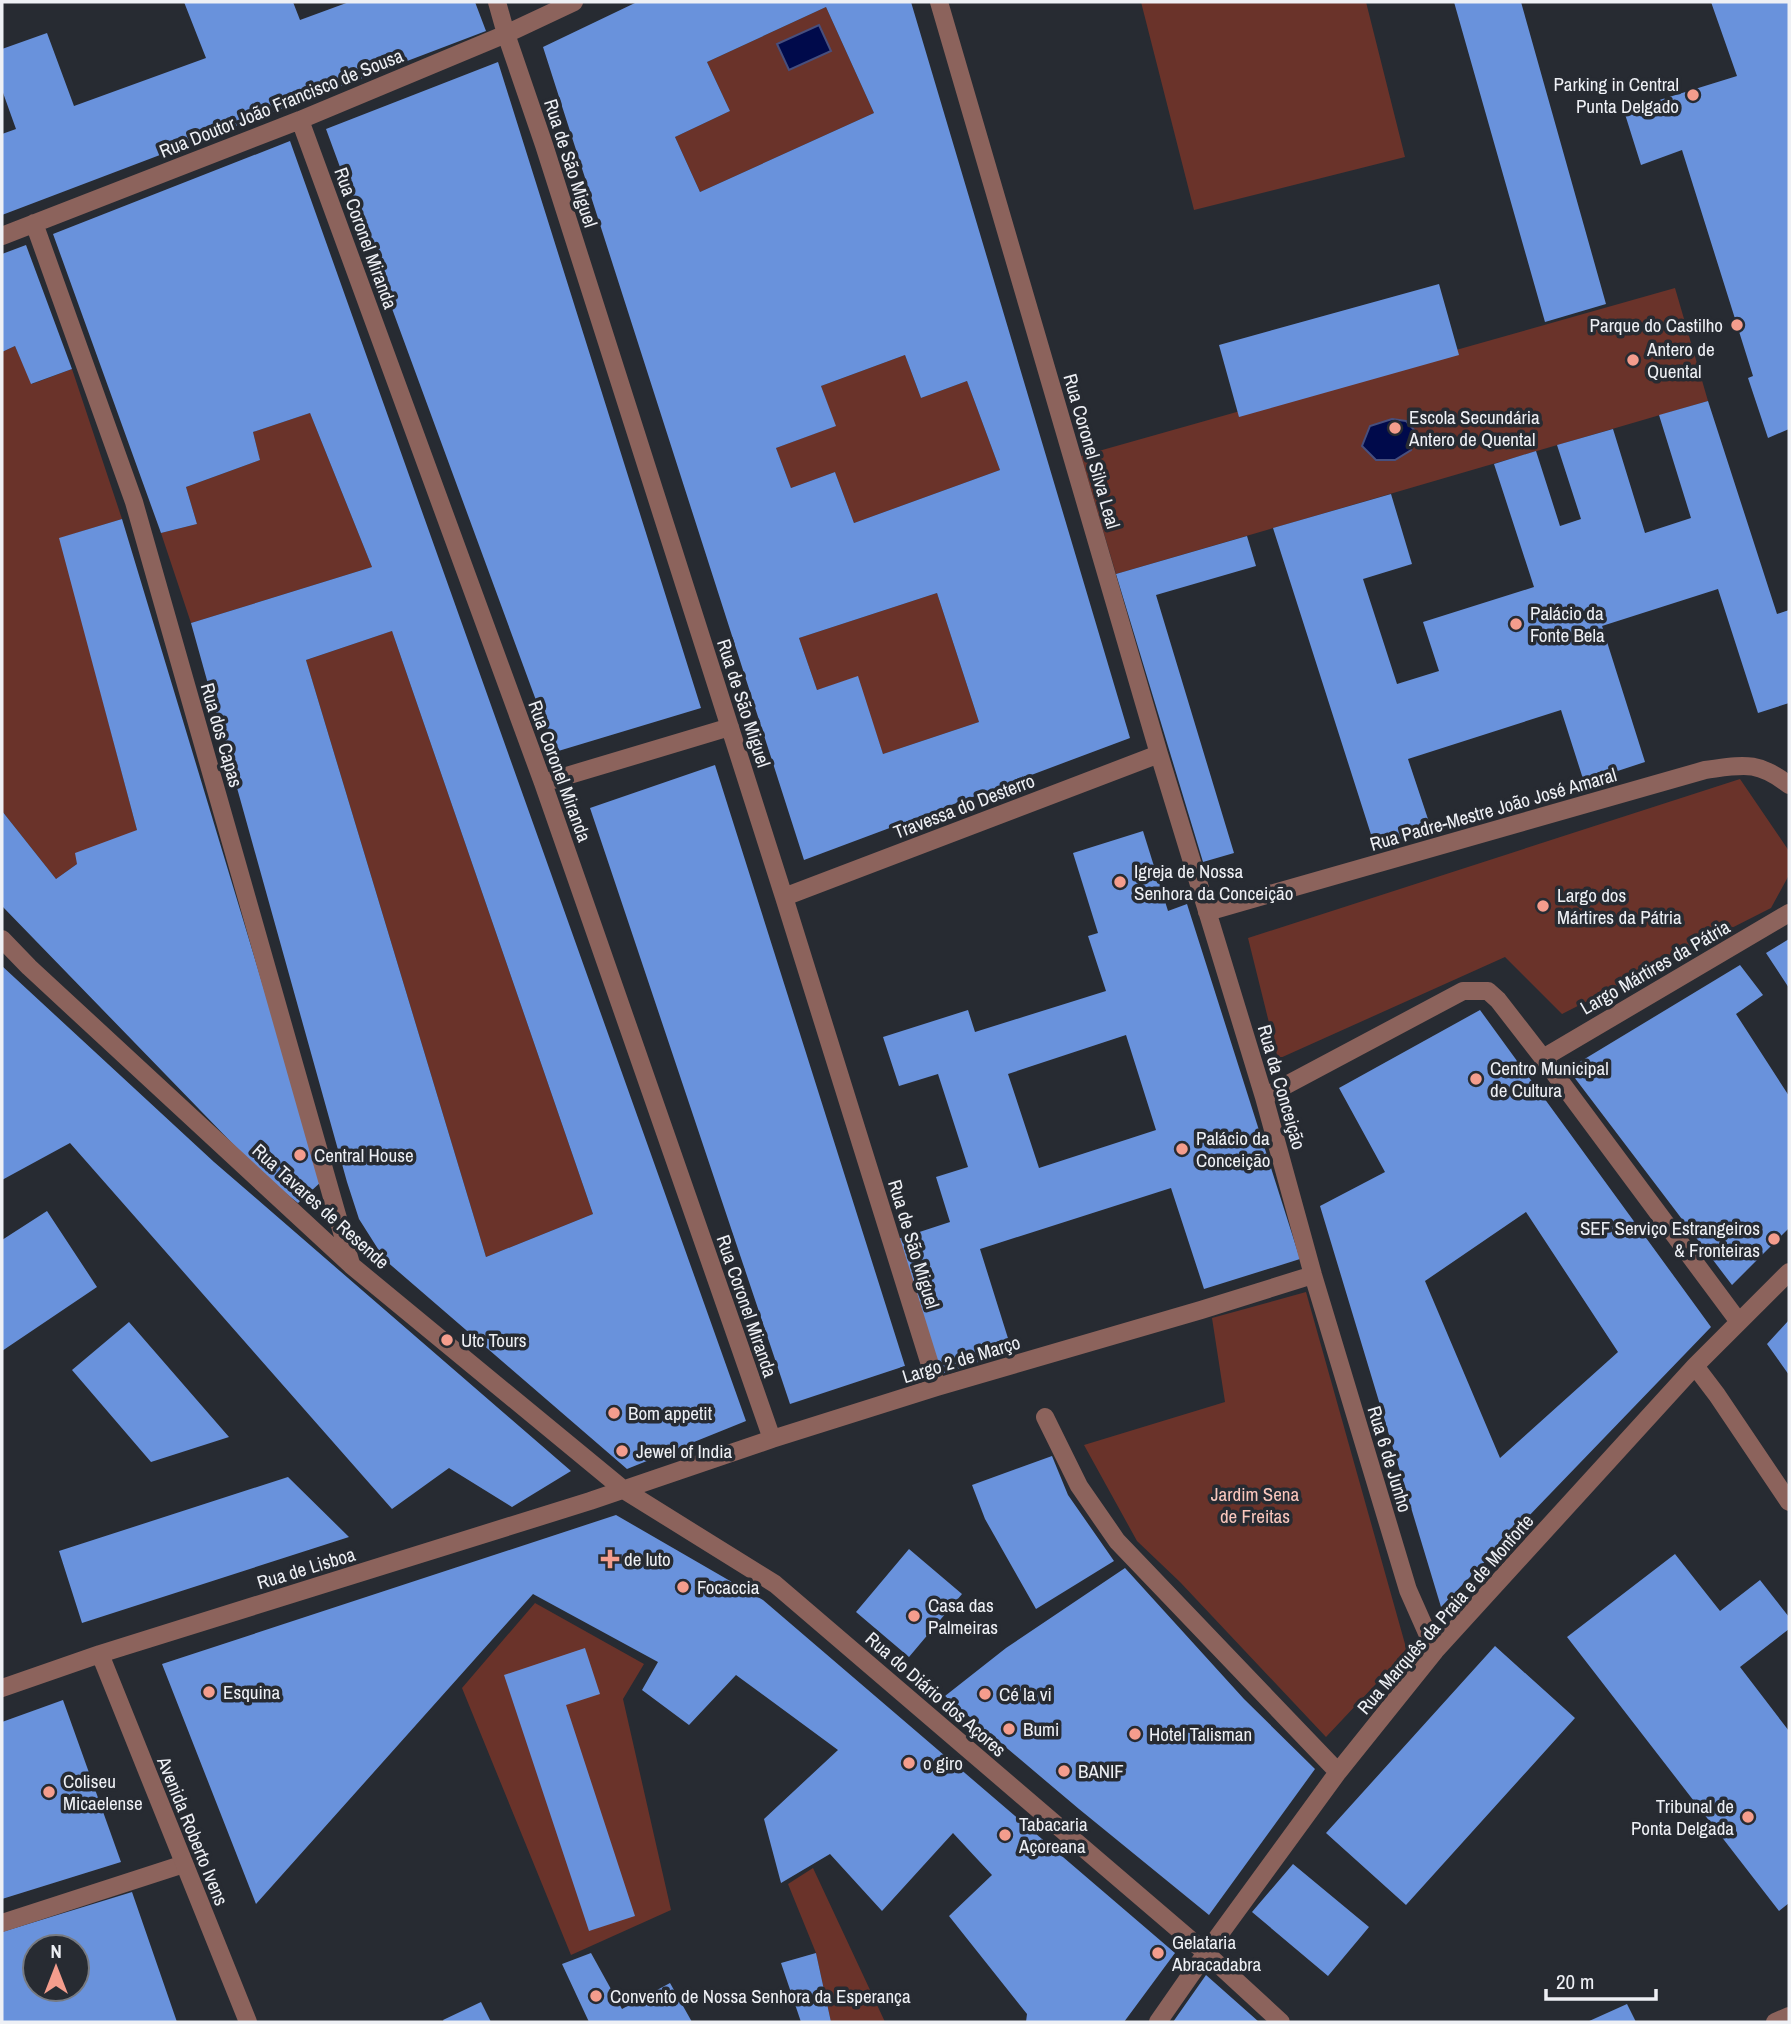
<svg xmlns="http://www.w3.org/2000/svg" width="1791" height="2024" font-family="'Archivo Narrow',sans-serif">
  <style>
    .green { fill: #6a332a }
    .water { fill: #000a4b; stroke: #474f7e; stroke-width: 2 }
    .building { fill: #6992dc; fill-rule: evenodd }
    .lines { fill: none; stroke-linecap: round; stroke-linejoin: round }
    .lane { stroke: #8c635c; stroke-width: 18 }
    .street { stroke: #8c635c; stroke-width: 18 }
    .poi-dot { fill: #f49d8d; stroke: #272b32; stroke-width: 2.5 }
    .labels { text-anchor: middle; stroke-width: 7; stroke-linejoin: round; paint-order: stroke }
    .poi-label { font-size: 19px; fill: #eef0f5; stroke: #272b32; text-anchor: start }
    .street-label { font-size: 19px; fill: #eef0f5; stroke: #272b32 }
    .park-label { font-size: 19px; fill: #fac7bd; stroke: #272b32 }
  </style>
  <rect width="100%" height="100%" fill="#272b32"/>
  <path class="green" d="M1141,2H1366L1405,157L1194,210Z
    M826,7L874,113L700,192L675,137L730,111L707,62Z
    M1675,288L1708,401L1116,574L1081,456Z
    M15,346L32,384L72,369L122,519L60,538L137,830L77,864L56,879L2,811V352Z
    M905,355L921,398L967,381L1000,470L854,523L835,472L791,488L776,448L835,426L821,386Z
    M310,413L372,567L191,623L161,533L197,524L186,487L260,460L253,432Z
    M937,593L979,722L883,754L857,677L817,690L799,638Z
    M392,631L593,1214L486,1257L306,660Z
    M1740,779L1789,851V875L1771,908L1562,1014L1505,957L1278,1059L1248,938Z
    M1306,1292L1407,1651L1326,1737L1180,1582L1137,1541L1084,1445L1225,1402L1212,1318Z
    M535,1603L644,1664L623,1699L671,1910L571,1955L462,1688Z
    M813,1868L885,2022H831L816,1953L788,1884Z"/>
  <path class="water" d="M819,25L831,51L789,70L777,44Z
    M1392,419L1406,421L1416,432L1411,450L1395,460H1376L1362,446L1370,426Z"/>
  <path class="building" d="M184,2H293L300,20L349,2H475L486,31L2,215V134L16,129L2,90V49L47,33L74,106L206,58Z
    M637,2H911L1130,738L804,860L543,47ZM826,7L874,113L700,192L675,137L730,111L707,62ZM905,355L921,398L967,381L1000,470L854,523L835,472L791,488L776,448L836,426L821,386ZM937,593L979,722L883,754L858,676L817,690L799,638Z
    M1454,2H1521L1606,304L1545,322Z
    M1711,2H1789V429L1768,438L1748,378L1753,376L1682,150L1641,165L1624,111L1737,76Z
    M498,62L701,708L555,752L326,129Z
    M290,141L746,1421L627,1469L385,1260L359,1219L347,1182L191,623L372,567L310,413L253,432L260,460L186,487L197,524L161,533L53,234ZM392,631L593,1214L486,1257L306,660Z
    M26,245L72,369L31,384L15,346L2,352V254Z
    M1439,284L1459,355L1239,417L1219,345Z
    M1708,401L1777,614L1789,610V703L1758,713L1718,589L1602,626L1645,762L1584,782L1561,710L1408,759L1431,828L1375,847L1273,528L1391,494L1412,564L1363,579L1397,684L1439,671L1423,622L1534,587L1494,464L1536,451L1560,526L1581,519L1557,445L1613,429L1645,533L1691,518L1659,415Z
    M122,519L322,1181L298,1203L265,1177L2,906V811L56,879L77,864L75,853L137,830L59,538Z
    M1247,536L1256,566L1156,595L1234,853L1203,862L1116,574Z
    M715,765L905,1366L790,1404L590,808Z
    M1143,831L1168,911L1187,904L1300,1259L1204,1289L1171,1188L980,1249L1012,1351L941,1374L898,1239L950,1222L936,1177L968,1167L938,1074L899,1086L883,1037L968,1010L975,1032L1106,991L1088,936L1098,933L1073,853ZM1126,1035L1156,1130L1039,1168L1008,1074Z
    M1789,939V988L1766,953Z
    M1740,965L1763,995L1736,1014L1789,1096V1228L1732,1285L1568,1069Z
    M2,966L214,1162L571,1471L512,1507L449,1468L392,1509L70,1143L2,1180Z
    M1480,1010L1711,1327L1441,1607L1320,1206L1385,1172L1339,1088ZM1526,1212L1618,1352L1500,1458L1425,1281Z
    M47,1211L97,1287L2,1351V1240Z
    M1789,1320V1375L1767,1344Z
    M129,1322L229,1437L151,1462L72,1370Z
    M1052,1456L1068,1495L1114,1561L1036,1609L985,1519L972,1485Z
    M288,1477L349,1537L82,1623L59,1551Z
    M616,1515L763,1600L1175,1953L1124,2022H1026L1027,2014L949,1916L992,1875L953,1833L882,1911L830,1854L781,1883L764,1819L838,1750L736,1675L689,1725L642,1690L658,1662L533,1594L256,1904L162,1664Z
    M909,1549L962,1594L909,1657L856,1612Z
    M1675,1554L1720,1611L1760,1580L1789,1617V1629L1740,1667L1789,1731V1903L1779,1911L1567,1637Z
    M1125,1568L1244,1699L1315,1769L1209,1915L1079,1809L945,1696L1006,1648Z
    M1495,1646L1575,1718L1406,1905L1326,1833Z
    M585,1648L600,1694L566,1705L635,1916L589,1931L504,1675Z
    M63,1700L121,1862L2,1899V1722Z
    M1293,1864L1369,1927L1328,1976L1252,1912Z
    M132,1892L177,2022H2V1932ZM35,1947H77V1989H35Z
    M591,1953L622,2009L670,1983L692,2022H589L562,1964Z
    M816,1953L831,2022H801L781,1963Z
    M1206,1975L1259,2022H1173Z
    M481,2002L491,2022H444L443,2020Z
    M1627,2004L1636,2022H1587Z"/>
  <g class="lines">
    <path class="lane" d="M2,1923L184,1864"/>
    <path class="street" d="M497,2L506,34L544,145L784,897L937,1387
      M939,2L1159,754L1264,1097L1313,1275L1408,1590L1435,1651
      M300,120L543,783L772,1439
      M34,223L134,502L351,1264
      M2,236L300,120L506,34L574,2
      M543,783L730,727
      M784,897L1159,754
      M1207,912L1705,770C1743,765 1757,760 1789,785
      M2,939L29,967L351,1265L624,1490L775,1584L1206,1953L1281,2022
      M1543,1058L1789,913
      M1264,1097L1463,991H1488L1498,1000L1543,1058L1739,1322
      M1695,1366L1717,1395L1789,1502
      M1045,1417L1079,1486L1117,1541L1338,1772
      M100,1654L248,2022
      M2,1688L100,1654L590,1501L772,1439L937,1387L1201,1310L1313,1275
      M1158,2022L1206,1953L1338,1772L1435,1651L1695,1366L1789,1272
      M1775,2022L1789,2016"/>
  </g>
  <g class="poi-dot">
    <circle cx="1693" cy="95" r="7"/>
    <circle cx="1737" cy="325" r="7"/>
    <circle cx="1633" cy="360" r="7"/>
    <circle cx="1395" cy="428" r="7"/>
    <circle cx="1516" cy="624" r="7"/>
    <circle cx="1120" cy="882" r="7"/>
    <circle cx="1543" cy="906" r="7"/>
    <circle cx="1476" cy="1079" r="7"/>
    <circle cx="1182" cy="1149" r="7"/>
    <circle cx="300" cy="1155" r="7"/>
    <circle cx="1774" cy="1239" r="7"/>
    <circle cx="447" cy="1340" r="7"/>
    <circle cx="614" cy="1413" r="7"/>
    <circle cx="622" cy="1451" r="7"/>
    <path d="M606.5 1548.5h7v7h7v7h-7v7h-7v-7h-7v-7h7z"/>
    <circle cx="683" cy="1587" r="7"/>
    <circle cx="914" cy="1616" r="7"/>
    <circle cx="209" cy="1692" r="7"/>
    <circle cx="985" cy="1694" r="7"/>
    <circle cx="1009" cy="1729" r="7"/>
    <circle cx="1135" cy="1734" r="7"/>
    <circle cx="909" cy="1763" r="7"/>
    <circle cx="1064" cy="1771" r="7"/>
    <circle cx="49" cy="1792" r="7"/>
    <circle cx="1748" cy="1817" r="7"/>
    <circle cx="1005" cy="1835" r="7"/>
    <circle cx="1158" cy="1953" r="7"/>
    <circle cx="596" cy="1996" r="7"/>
  </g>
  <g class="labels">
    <g class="poi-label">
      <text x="1679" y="91" text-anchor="end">Parking in Central<tspan x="1679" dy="22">Punta Delgado</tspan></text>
      <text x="1723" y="332" text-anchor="end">Parque do Castilho</text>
      <text x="1647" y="356">Antero de<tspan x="1647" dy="22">Quental</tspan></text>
      <text x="1409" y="424">Escola Secundária<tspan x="1409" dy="22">Antero de Quental</tspan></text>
      <text x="1530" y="620">Palácio da<tspan x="1530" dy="22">Fonte Bela</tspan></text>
      <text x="1134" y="878">Igreja de Nossa<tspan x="1134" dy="22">Senhora da Conceição</tspan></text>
      <text x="1557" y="902">Largo dos<tspan x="1557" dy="22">Mártires da Pátria</tspan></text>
      <text x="1490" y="1075">Centro Municipal<tspan x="1490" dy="22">de Cultura</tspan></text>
      <text x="1196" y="1145">Palácio da<tspan x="1196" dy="22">Conceição</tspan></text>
      <text x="314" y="1162">Central House</text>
      <text x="1760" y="1235" text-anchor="end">SEF Serviço Estrangeiros<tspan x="1760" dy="22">&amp; Fronteiras</tspan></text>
      <text x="461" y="1347">Utc Tours</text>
      <text x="628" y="1420">Bom appetit</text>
      <text x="636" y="1458">Jewel of India</text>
      <text x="624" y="1566">de luto</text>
      <text x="697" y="1594">Focaccia</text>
      <text x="928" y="1612">Casa das<tspan x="928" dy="22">Palmeiras</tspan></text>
      <text x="223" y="1699">Esquina</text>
      <text x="999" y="1701">Cé la vi</text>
      <text x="1023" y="1736">Bumi</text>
      <text x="1149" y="1741">Hotel Talisman</text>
      <text x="923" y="1770">o giro</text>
      <text x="1078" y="1778">BANIF</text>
      <text x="63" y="1788">Coliseu<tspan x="63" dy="22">Micaelense</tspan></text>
      <text x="1734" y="1813" text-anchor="end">Tribunal de<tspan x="1734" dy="22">Ponta Delgada</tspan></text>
      <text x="1019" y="1831">Tabacaria<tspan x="1019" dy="22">Açoreana</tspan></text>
      <text x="1172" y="1949">Gelataria<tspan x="1172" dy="22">Abracadabra</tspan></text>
      <text x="610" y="2003">Convento de Nossa Senhora da Esperança</text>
    </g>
    <g class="street-label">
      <text transform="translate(281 103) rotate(-22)" y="7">Rua Doutor João Francisco de Sousa</text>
      <text transform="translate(571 163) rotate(72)" y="7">Rua de São Miguel</text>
      <text transform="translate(366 238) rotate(70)" y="7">Rua Coronel Miranda</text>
      <text transform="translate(1092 451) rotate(74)" y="7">Rua Coronel Silva Leal</text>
      <text transform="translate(744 703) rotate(72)" y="7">Rua de São Miguel</text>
      <text transform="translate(222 735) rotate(74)" y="7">Rua dos Capas</text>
      <text transform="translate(560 771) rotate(70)" y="7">Rua Coronel Miranda</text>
      <text transform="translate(964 806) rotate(-21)" y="7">Travessa do Desterro</text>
      <text transform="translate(1493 809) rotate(-16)" y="7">Rua Padre-Mestre João José Amaral</text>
      <text transform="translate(1655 967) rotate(-30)" y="7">Largo Mártires da Pátria</text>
      <text transform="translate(1282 1087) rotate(74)" y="7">Rua da Conceição</text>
      <text transform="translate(321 1206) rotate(42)" y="7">Rua Tavares de Resende</text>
      <text transform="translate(914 1244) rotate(73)" y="7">Rua de São Miguel</text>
      <text transform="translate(747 1306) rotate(71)" y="7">Rua Coronel Miranda</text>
      <text transform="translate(961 1359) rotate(-17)" y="7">Largo 2 de Março</text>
      <text transform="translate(1390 1459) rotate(73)" y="7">Rua 6 de Junho</text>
      <text transform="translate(306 1568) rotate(-17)" y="7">Rua de Lisboa</text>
      <text transform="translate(1445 1614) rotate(-49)" y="7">Rua Marquês da Praia e de Monforte</text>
      <text transform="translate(936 1694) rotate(41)" y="7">Rua do Diário dos Açores</text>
      <text transform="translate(193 1831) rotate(68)" y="7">Avenida Roberto Ivens</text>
    </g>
    <g class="park-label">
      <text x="1255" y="1501">Jardim Sena<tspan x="1255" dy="22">de Freitas</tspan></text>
    </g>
  </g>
  <rect width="1791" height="2024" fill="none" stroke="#eef0f5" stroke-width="7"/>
  <g transform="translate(56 1968)"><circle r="33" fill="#272b32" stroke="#777a80" stroke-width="2"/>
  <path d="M0-5L12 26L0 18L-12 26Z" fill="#f49d8d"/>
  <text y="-10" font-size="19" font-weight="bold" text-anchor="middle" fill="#eef0f5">N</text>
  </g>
  <path d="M1546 1989v10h110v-10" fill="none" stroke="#eef0f5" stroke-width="3.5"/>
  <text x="1556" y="1989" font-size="21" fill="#eef0f5" stroke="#272b32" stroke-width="5" paint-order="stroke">20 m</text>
</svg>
